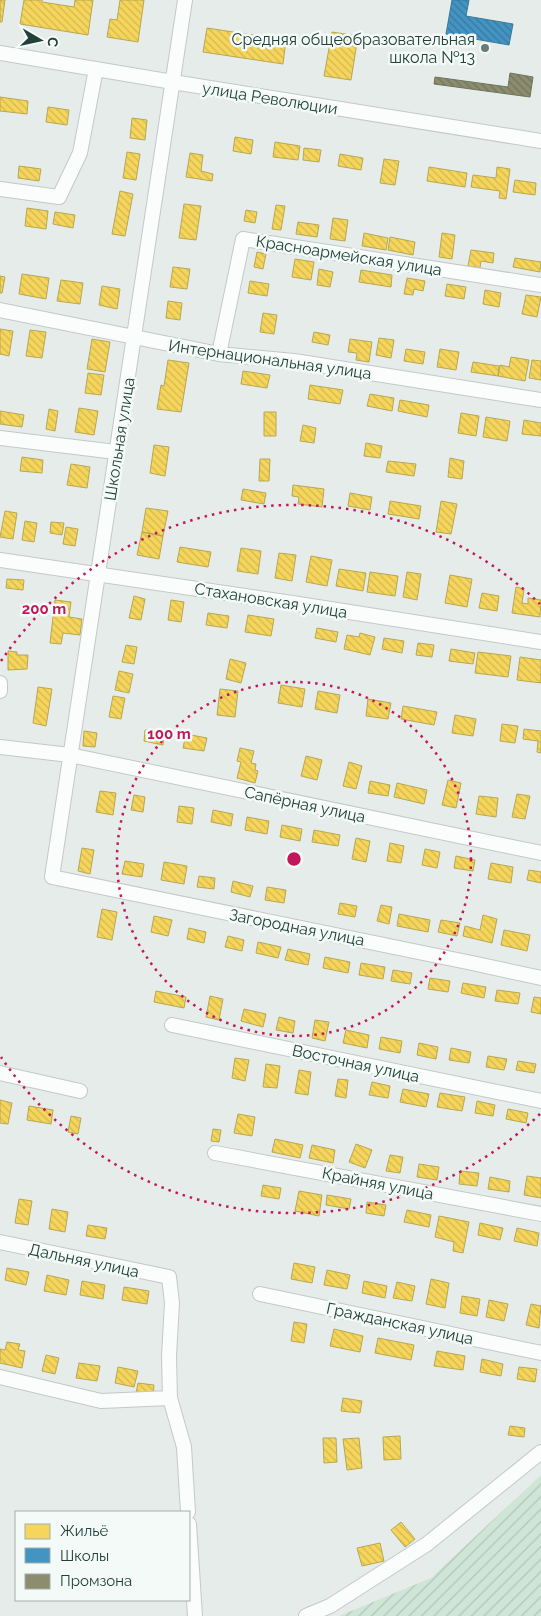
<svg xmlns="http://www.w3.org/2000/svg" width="541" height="1616" font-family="Raleway,sans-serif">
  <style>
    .garden { fill: url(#garden-furrows) }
    .homes { fill: url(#homes-back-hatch); stroke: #b6a852 }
    .schools { fill: url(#schools-back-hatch); stroke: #397a9a }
    .industry { fill: url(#industry-back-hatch); stroke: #6c755e }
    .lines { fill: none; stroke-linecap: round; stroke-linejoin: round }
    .street-casing { stroke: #c3c9c6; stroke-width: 16 }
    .street { stroke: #fbfcfc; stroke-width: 14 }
    .ring { fill: none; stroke: #c2185b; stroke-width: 2.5; stroke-dasharray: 2.5 5 }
    .poi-dot { fill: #677c77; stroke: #f4faf7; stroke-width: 2 }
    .labels { text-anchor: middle; stroke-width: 5; stroke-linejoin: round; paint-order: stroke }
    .poi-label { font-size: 16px; fill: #224039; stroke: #f4faf7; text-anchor: end }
    .street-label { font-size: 16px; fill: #224039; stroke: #f4faf7 }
    .centre { fill: #c2185b; stroke: #f4faf7; stroke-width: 2.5 }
    .ring-label { font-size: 15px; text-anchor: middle; font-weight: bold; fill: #c2185b; stroke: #f4faf7; stroke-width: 5; stroke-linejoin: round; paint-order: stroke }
  </style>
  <defs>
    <pattern id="garden-furrows" width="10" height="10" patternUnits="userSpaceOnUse" patternTransform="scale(1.25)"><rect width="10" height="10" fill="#cfe5d6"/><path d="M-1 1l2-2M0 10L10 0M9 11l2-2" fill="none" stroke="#b1c6b8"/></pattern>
    <pattern id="homes-back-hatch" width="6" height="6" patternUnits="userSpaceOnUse" patternTransform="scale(1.25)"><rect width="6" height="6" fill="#f6d55c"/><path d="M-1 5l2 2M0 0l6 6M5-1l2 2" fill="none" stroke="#d3b851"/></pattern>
    <pattern id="schools-back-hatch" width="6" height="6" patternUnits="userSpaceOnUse" patternTransform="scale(1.25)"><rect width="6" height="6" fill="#4393c3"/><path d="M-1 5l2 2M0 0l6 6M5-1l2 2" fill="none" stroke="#38799f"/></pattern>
    <pattern id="industry-back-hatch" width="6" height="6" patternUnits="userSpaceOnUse" patternTransform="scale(1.25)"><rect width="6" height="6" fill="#8c8c6e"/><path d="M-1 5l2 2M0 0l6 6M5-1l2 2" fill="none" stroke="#72745b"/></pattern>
  </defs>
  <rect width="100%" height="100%" fill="#e6ece9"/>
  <path class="garden" d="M541,1475V1616H339L431,1578Z"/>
  <path class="homes" d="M0,0H5L2,22H0Z
    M24,0H42V2L74,7L75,0H93L88,35L20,24Z
    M120,0H144L138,42L107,37L110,19L117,20Z
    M207,28L286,40L283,64L203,52Z
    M332,32L358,36L351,80L324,76Z
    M0,97L28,101L27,114L0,111Z
    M48,107L69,110L67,125L46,122Z
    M132,118L147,120L145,140L130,138Z
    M235,137L253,140L251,154L233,151Z
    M275,142L300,146L298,160L273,157Z
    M304,148L321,150L319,162L303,160Z
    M127,152L140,154L136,180L123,178Z
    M190,153L203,155L201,171L213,174L212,181L186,177Z
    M340,154L363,158L361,170L338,166Z
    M384,159L399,161L395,185L380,183Z
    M19,166L41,169L39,181L18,178Z
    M429,167L467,173L465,187L427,181Z
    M497,167L510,169L506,199L499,198L500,191L471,187L473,175L496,178Z
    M515,180L536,183L535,195L513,192Z
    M120,191L133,194L125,236L112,234Z
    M184,204L201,206L196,240L179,238Z
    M276,205L285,206L281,230L272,229Z
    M27,208L48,211L46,229L25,226Z
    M246,210L257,212L255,223L244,221Z
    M55,212L75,215L73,228L53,224Z
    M333,218L348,220L345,241L330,239Z
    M298,222L319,225L317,237L296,234Z
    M364,233L388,238L386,250L362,246Z
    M442,233L455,235L452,259L439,257Z
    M390,237L415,242L413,255L388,250Z
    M471,250L494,253L493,263L481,261L480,268L468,266Z
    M257,252L266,254L263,269L254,267Z
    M515,258L541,262L540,272L513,267Z
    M295,259L314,262L311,280L292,277Z
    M173,267L190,269L187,289L170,287Z
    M319,269L333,272L330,287L317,285Z
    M361,270L392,275L391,287L359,282Z
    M22,274L49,278L46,299L19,294Z
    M0,276L5,277L2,293H0Z
    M407,278L425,281L423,291L414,289L413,295L404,294Z
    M61,280L83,283L80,304L57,301Z
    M250,281L269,284L267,296L248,293Z
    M447,284L466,287L464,299L445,296Z
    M102,286L120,289L117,309L99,305Z
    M485,290L501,293L499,307L483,304Z
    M526,295L541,297L537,317L522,314Z
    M168,301L182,303L180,320L166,318Z
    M263,313L277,315L274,334L260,332Z
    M0,329L13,331L9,356L0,354Z
    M30,330L46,332L42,358L26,356Z
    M314,332L330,335L328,345L312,342Z
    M379,338L394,340L391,358L376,355Z
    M92,339L110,342L105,372L87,369Z
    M350,339L372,342L369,362L356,360L357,353L348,352Z
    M406,349L425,352L423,364L404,361Z
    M440,349L459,352L456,370L437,367Z
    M511,357L529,360L525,381L498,376L500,365L509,367Z
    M168,360L189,363L181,412L157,409L161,385L164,386Z
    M532,360L541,361V380L529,378Z
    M473,362L499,366L498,376L471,372Z
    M243,371L270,375L267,388L241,384Z
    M88,373L104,375L101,395L85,393Z
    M310,385L343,390L340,404L308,399Z
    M370,394L394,398L392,411L367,406Z
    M400,400L429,405L427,417L398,411Z
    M79,408L98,411L94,435L75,432Z
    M49,409L58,411L55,431L46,429Z
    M0,411L24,415L22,427L0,424Z
    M264,412H276V436H264Z
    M461,413L479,416L476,436L458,433Z
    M486,417L510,421L507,441L483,437Z
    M524,420L541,423V436L522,434Z
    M303,425L316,428L314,443L300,441Z
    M366,443L382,446L380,458L364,456Z
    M154,445L169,447L165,476L150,473Z
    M22,457L43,460L42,473L20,471Z
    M450,458L464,461L462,479L448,477Z
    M260,459H270L269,481H259Z
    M388,461L416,464L414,476L386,472Z
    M71,464L90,467L87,488L67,485Z
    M293,485L324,489L322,507L298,504L299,497L292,496Z
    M243,489L266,493L264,504L241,500Z
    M350,493L372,497L370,510L348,506Z
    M390,501L421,506L419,519L388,514Z
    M441,501L457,504L451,534L436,532Z
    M146,508L168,511L163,536L142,532Z
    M5,511L17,513L13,539L0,537Z
    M25,521L37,523L34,542L22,540Z
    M51,522L64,523L62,535L50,533Z
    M66,527L78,529L75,546L63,544Z
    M142,532L163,536L159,559L137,555Z
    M180,547L211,552L208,567L177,562Z
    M241,548L261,551L258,574L237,571Z
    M279,553L296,555L292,581L275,578Z
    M311,556L332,560L327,586L306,582Z
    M339,569L366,573L363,591L336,586Z
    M370,572L398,576L395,596L367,592Z
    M407,572L421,574L417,600L403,597Z
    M450,575L472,579L467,607L445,603Z
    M7,579L24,580L23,590L6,588Z
    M516,587L524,589L522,603L528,604V598L541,600L540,617L512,613Z
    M482,593L499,596L497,611L479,608Z
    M134,596L145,599L141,620L129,618Z
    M55,600L71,602L69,617L82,619L80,635L63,633L61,644L50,643Z
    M171,600L184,602L181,622L168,620Z
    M208,613L229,616L227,628L206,625Z
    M248,615L274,619L271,636L245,632Z
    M317,628L338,632L336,642L315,638Z
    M360,633L375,637L370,655L344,649L347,635L359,637Z
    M384,638L404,641L402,653L382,649Z
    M418,643L434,645L432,657L416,655Z
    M126,645L137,647L134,664L122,662Z
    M451,649L475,653L473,664L449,661Z
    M8,651L17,652V655H28L27,669L8,670Z
    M478,652L511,656L508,677L475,673Z
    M520,657L541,660V683L517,680Z
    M230,659L246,663L241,683L226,679Z
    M119,671L133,674L129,693L115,690Z
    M281,685L305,689L302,707L278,703Z
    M38,687L52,689L46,726L33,723Z
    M220,689L238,691L235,717L217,715Z
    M318,691L340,695L337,713L315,709Z
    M113,696L125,698L121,719L109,717Z
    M368,699L391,703L388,719L366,716Z
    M403,706L437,712L434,725L401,719Z
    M455,715L476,719L473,736L452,733Z
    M502,724L518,726L515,743L500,741Z
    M524,729L541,731V753L537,752L538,741L523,739Z
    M145,730L164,734L163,745L144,741Z
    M84,731L97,733L95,747L83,746Z
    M186,734L207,738L204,751L183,748Z
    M240,748L254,751L251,763L256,764L255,770L258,771L255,783L237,778L241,762L237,761Z
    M306,756L322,760L317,780L301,776Z
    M349,762L362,766L356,789L343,786Z
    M448,780L461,783L456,808L442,805Z
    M370,781L390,785L388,796L368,793Z
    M397,783L427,790L424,804L394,797Z
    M100,791L116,793L113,815L96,812Z
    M517,794L530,796L525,819L512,817Z
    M134,795L145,797L143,812L131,810Z
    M479,796L498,798L496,817L476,814Z
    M179,806L194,808L192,824L177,822Z
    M213,810L233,814L231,826L211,822Z
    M247,817L269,821L267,834L245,830Z
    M282,825L302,829L300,841L280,837Z
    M314,830L340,835L338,846L312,842Z
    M356,838L370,841L366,862L352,859Z
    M390,843L404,846L401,863L387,861Z
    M82,848L94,850L90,874L78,871Z
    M425,849L440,852L437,868L422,865Z
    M456,856L475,860L473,871L454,868Z
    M125,861L144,864L142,877L122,874Z
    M164,862L187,866L184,884L161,880Z
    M491,863L513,867L511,883L488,879Z
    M529,870L541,872V883L527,880Z
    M199,876L215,878L214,889L197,887Z
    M233,881L253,886L250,897L231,892Z
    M267,887L286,890L284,903L265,900Z
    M340,903L357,906L355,917L338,914Z
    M381,905L392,907L389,924L377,921Z
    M102,909L117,912L112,940L97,937Z
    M399,914L430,920L428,932L397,926Z
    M483,915L497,919L492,943L463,936L465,926L480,930Z
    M154,916L172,920L168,936L151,932Z
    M441,920L460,923L457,936L438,932Z
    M189,928L206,932L204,943L187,939Z
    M504,930L530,935L527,951L501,945Z
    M228,936L244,940L242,951L225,947Z
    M258,942L281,947L278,958L256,953Z
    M288,949L310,954L308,965L285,960Z
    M325,957L350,962L348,973L323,968Z
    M361,963L385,967L383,979L359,975Z
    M393,970L412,973L410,984L391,981Z
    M430,978L450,981L448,992L428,989Z
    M463,983L486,987L484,998L461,993Z
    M497,990L520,993L518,1004L495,1001Z
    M156,991L186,997L184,1008L154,1002Z
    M210,996L223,999L219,1020L206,1017Z
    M534,997L541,998V1014L531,1012Z
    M244,1009L266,1014L263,1027L241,1021Z
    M279,1017L295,1021L293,1033L276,1030Z
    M315,1020L329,1022L325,1041L312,1038Z
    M346,1030L369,1035L367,1048L343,1043Z
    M381,1037L402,1041L400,1053L379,1049Z
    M419,1043L438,1047L436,1059L417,1055Z
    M451,1048L471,1052L469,1063L449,1060Z
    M488,1056L507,1059L504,1070L486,1067Z
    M235,1058L249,1060L245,1081L232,1078Z
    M518,1061L536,1064L534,1073L516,1070Z
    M266,1064L280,1066L277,1088L263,1087Z
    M299,1070L311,1072L308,1095L295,1093Z
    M338,1079L348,1080L346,1098L335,1096Z
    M372,1082L390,1086L388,1098L369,1095Z
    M403,1089L429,1094L426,1107L400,1102Z
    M440,1093L465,1097L462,1111L437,1107Z
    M0,1100L12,1103L8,1124L0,1123Z
    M477,1101L495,1105L493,1116L475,1113Z
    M29,1106L53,1110L51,1124L27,1120Z
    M508,1109L528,1113L526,1123L506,1119Z
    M238,1114L255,1117L252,1136L234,1133Z
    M71,1116L81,1118L78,1134L68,1132Z
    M213,1129L221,1130L219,1142L211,1141Z
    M275,1139L303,1145L300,1158L272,1152Z
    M356,1144L372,1150L365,1168L349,1162Z
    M312,1145L335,1150L333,1163L309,1158Z
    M390,1155L403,1157L400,1173L386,1171Z
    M419,1164L439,1167L437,1180L417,1177Z
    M460,1171L479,1173L477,1186L459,1184Z
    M527,1176L541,1178V1198L524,1195Z
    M490,1177L510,1181L509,1192L488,1189Z
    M263,1185L281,1188L279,1199L261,1196Z
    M299,1191L322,1195L319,1216L295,1211Z
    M327,1195L351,1199L349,1209L326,1205Z
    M19,1199L32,1201L28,1225L15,1223Z
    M367,1202L386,1205L384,1216L366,1213Z
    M52,1209L68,1212L65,1232L49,1229Z
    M407,1210L431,1215L429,1227L404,1222Z
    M439,1216L469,1222L463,1253L453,1251L454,1242L435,1237Z
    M480,1223L503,1228L500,1240L478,1235Z
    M88,1225L107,1228L105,1239L86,1236Z
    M517,1228L539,1233L537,1246L514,1241Z
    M294,1263L315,1267L312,1283L291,1279Z
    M7,1268L29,1272L26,1285L5,1280Z
    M327,1270L350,1275L347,1289L324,1285Z
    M47,1275L69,1280L66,1295L44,1291Z
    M431,1279L449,1283L445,1308L426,1304Z
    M82,1281L105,1285L103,1299L80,1295Z
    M364,1281L387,1286L385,1298L362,1293Z
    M397,1282L415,1286L412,1301L393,1298Z
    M124,1287L149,1291L147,1304L122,1300Z
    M462,1296L480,1299L477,1316L460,1313Z
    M489,1300L508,1304L504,1321L486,1317Z
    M531,1304L541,1306L539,1328L526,1325Z
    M294,1322L307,1324L304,1343L291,1341Z
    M334,1329L363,1336L360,1352L330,1346Z
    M378,1338L414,1345L411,1360L375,1353Z
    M7,1342L20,1344L18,1350L25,1351L22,1368L0,1363V1349L5,1350Z
    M437,1351L465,1356L463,1370L434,1366Z
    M46,1355L59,1358L55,1374L42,1371Z
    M482,1359L503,1364L501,1376L480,1372Z
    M79,1363L100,1366L97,1381L76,1378Z
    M118,1367L138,1371L134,1387L115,1383Z
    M519,1367L537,1369L535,1382L517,1379Z
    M138,1383L154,1385L153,1395L136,1393Z
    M343,1398L362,1401L360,1413L341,1411Z
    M510,1426L525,1428L524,1437L508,1435Z
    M400,1436L401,1459L384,1460L383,1437Z
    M323,1438H336L337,1462L324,1463Z
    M359,1438L362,1468L347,1470L343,1439Z
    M401,1522L415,1539L405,1547L391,1530Z
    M380,1543L384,1561L362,1566L357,1548Z"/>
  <path class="schools" d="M452,0H469L466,16L513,24L509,45L446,34Z"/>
  <path class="industry" d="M510,73L533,77L530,97L434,84L435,77L508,87Z"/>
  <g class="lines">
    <defs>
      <path id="street" d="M185,0L52,877L472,963L541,978
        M0,53L173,82L541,141
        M0,189L59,197L80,153L96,69
        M0,310L219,354L294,361L541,400
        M219,354L243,239L541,285
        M0,438L116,452
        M0,560L292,603L541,642
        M0,683V691
        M0,747L70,755L541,853
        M172,1025L541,1101
        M0,1073L80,1091
        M215,1153L541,1214
        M0,1242L169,1277L172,1303L169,1356L170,1398L184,1447L188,1512
        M260,1294L541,1353
        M0,1377L101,1401L170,1398
        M189,1524L195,1616
        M306,1616L330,1606L427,1544L541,1452"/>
    </defs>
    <use href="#street" class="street-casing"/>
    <use href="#street" class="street"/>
  </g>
  <g class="ring">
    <circle cx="294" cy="859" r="177"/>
    <path d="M540 1114A354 354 0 0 1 1 1057M1 661A354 354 0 0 1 540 604"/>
  </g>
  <circle class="poi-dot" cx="485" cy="48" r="5"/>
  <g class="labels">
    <g class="poi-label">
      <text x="475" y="45">Средняя общеобразовательная<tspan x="475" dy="18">школа №13</tspan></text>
    </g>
    <g class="street-label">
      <text transform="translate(270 98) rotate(9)" y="6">улица Революции</text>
      <text transform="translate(349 255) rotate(9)" y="6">Красноармейская улица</text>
      <text transform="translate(270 359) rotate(8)" y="6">Интернациональная улица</text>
      <text transform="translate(119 439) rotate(-81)" y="6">Школьная улица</text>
      <text transform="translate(271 600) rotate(9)" y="6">Стахановская улица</text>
      <text transform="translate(305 804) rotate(12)" y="6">Сапёрная улица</text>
      <text transform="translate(297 927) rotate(11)" y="6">Загородная улица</text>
      <text transform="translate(356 1063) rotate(12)" y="6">Восточная улица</text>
      <text transform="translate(378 1183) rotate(11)" y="6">Крайняя улица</text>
      <text transform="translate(84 1260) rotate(12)" y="6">Дальняя улица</text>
      <text transform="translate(400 1323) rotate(12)" y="6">Гражданская улица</text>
    </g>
  </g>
  <circle cx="294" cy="859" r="8" class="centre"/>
  <g class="ring-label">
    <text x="44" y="614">200 m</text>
    <text x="169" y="739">100 m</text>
  </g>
  <rect x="15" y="1511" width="175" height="90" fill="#f4faf7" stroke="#a0b0ab"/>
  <rect x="25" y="1524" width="25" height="15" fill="#f6d55c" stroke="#a0b0ab"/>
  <text x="60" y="1536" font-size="15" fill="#224039">Жильё</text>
  <rect x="25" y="1548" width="25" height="15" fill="#4393c3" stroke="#a0b0ab"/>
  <text x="60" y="1561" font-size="15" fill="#224039">Школы</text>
  <rect x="25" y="1574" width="25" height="15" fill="#8c8c6e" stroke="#a0b0ab"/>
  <text x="60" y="1586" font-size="15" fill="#224039">Промзона</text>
  <g transform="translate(40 40) rotate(99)" stroke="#f4faf7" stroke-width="4" paint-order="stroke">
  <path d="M0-4L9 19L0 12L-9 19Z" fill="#224039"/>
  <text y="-8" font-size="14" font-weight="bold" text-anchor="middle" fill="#224039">С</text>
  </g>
</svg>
